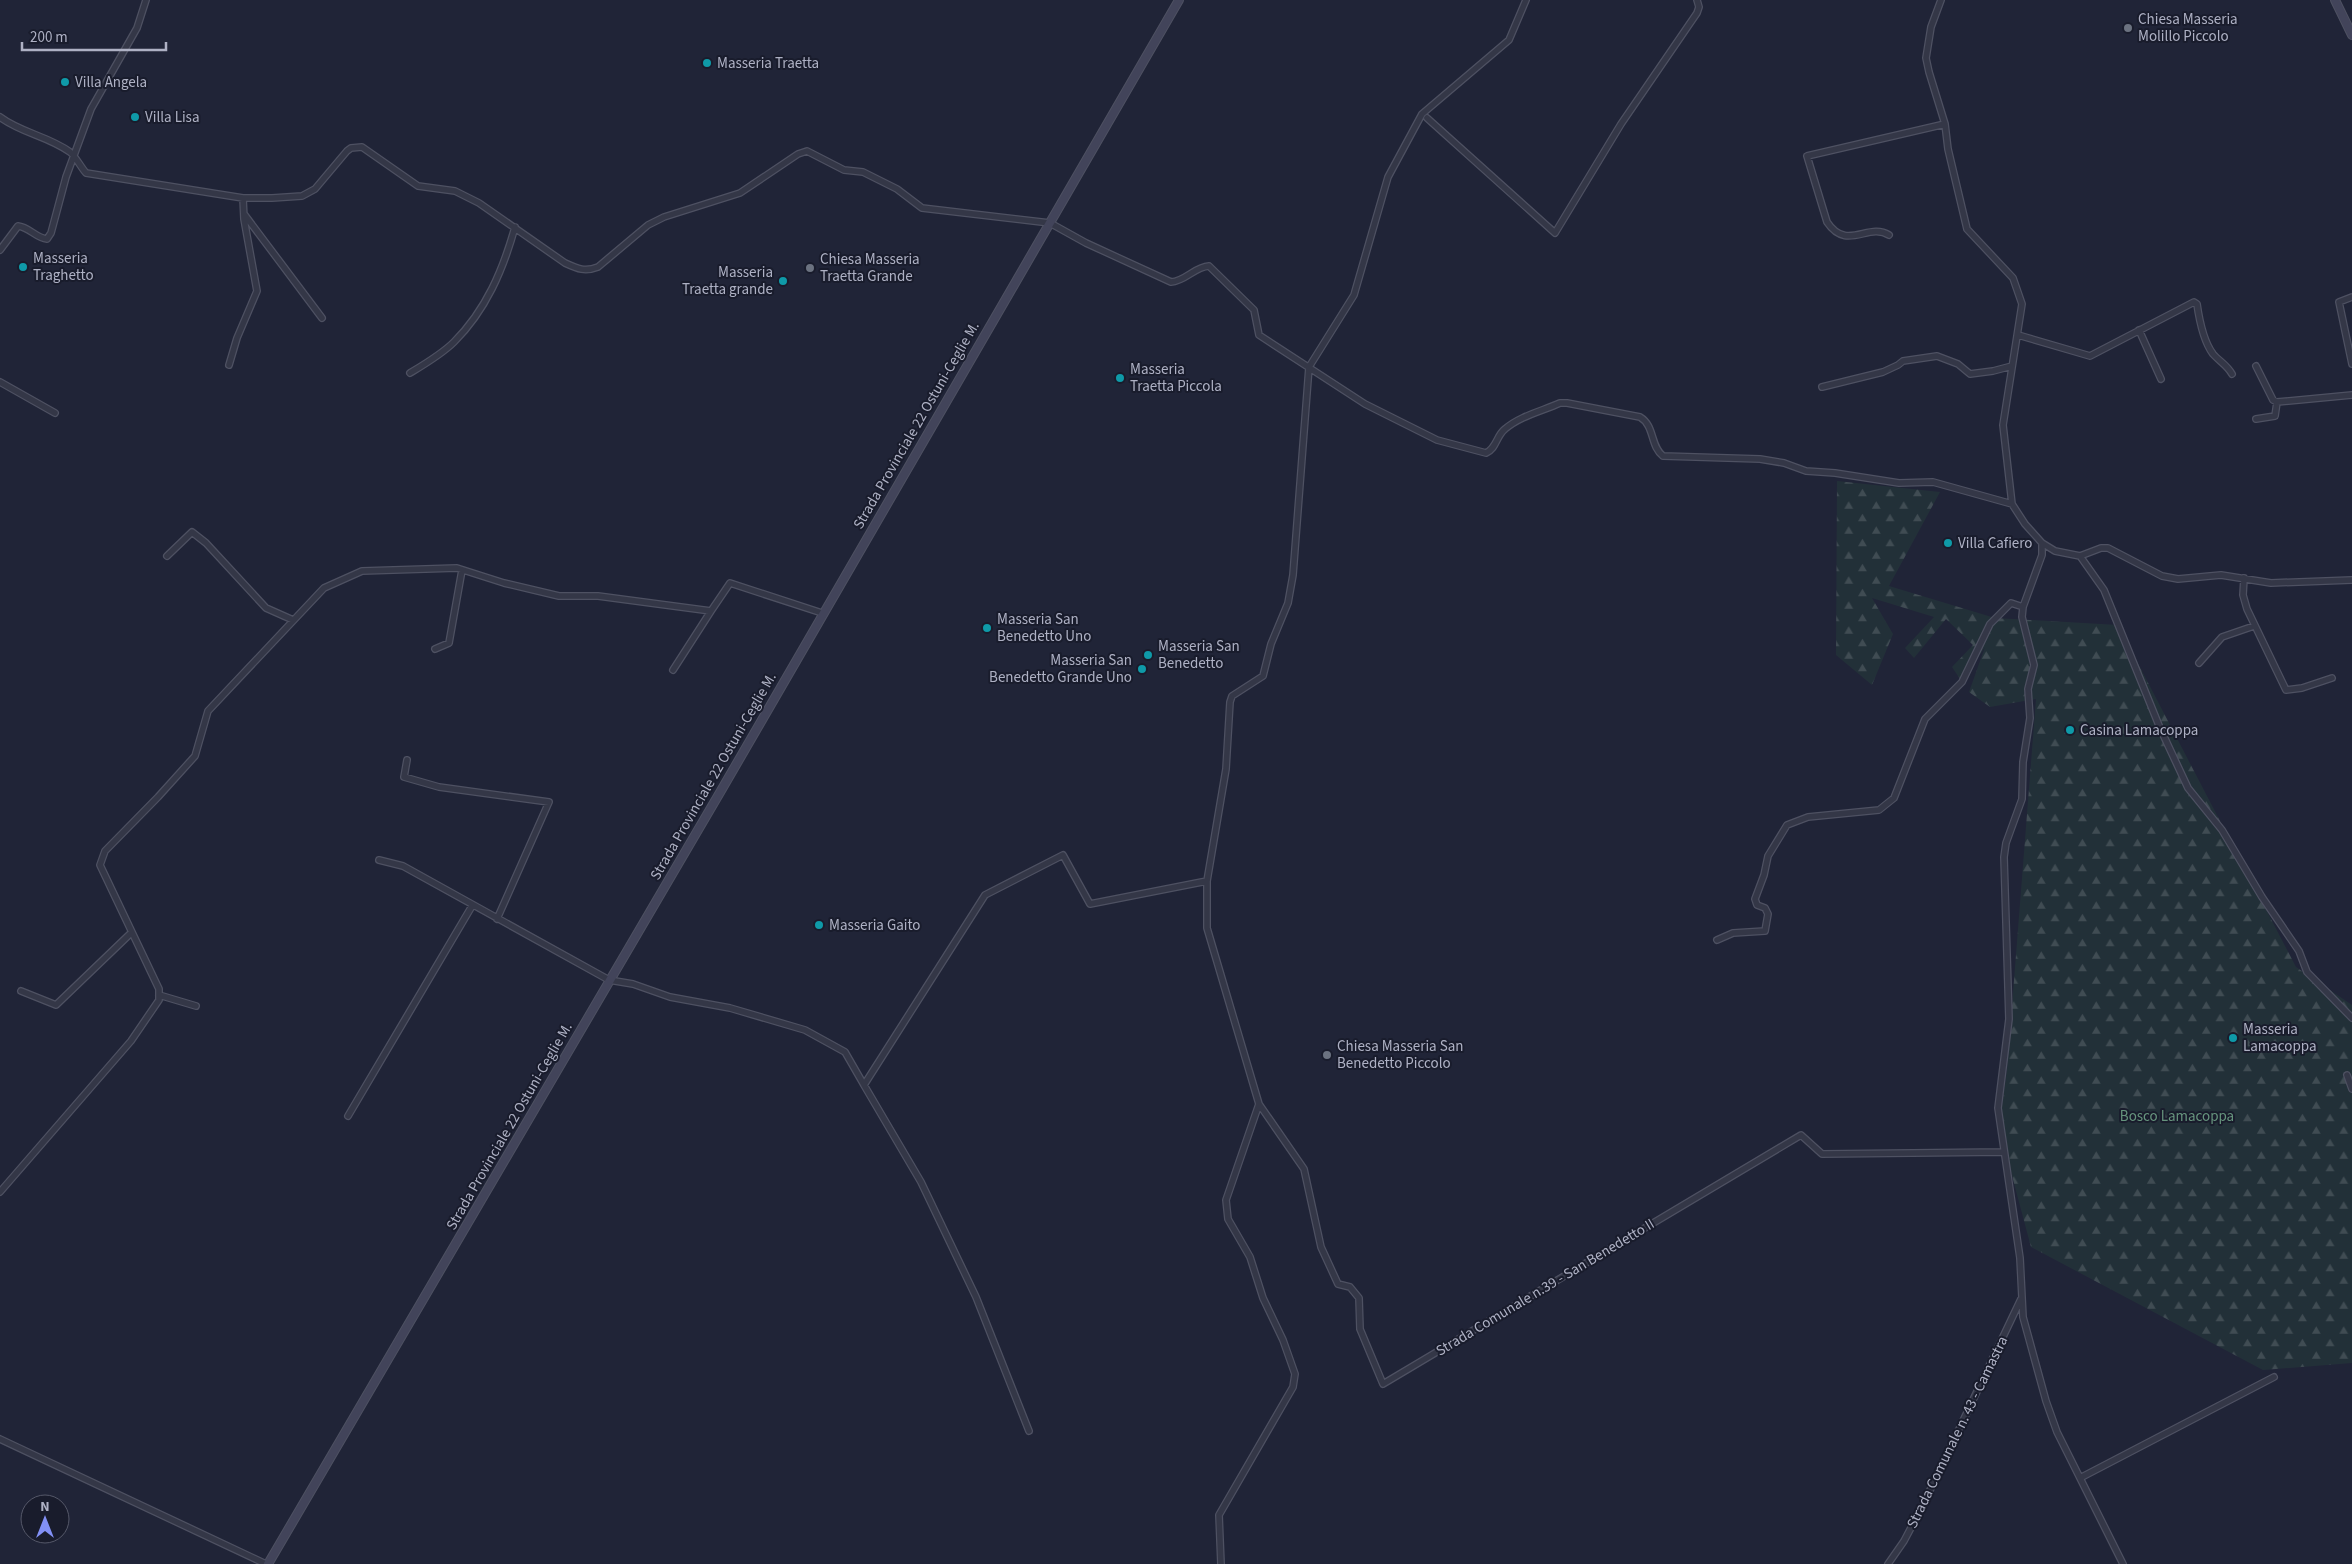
<svg xmlns="http://www.w3.org/2000/svg" width="2352" height="1564" font-family="'Source Sans 3',sans-serif">
  <style>
    .forest { fill: url(#forest-firs) }
    .lines { fill: none; stroke-linecap: round; stroke-linejoin: round }
    .street-casing { stroke: #4e5162; stroke-width: 8 }
    .secondary-casing { stroke: #4e5162; stroke-width: 10 }
    .street { stroke: #343747; stroke-width: 5.5 }
    .secondary { stroke: #42445a; stroke-width: 8 }
    .worship-dot { fill: #6b7280; stroke: #191c2c; stroke-width: 2 }
    .culture-dot { fill: #0f9aa8; stroke: #191c2c; stroke-width: 2 }
    .labels { text-anchor: middle; stroke-width: 4; stroke-linejoin: round; paint-order: stroke }
    .poi-label { font-size: 15px; fill: #aeb1c4; stroke: #191c2c; text-anchor: start }
    .street-label { font-size: 15px; fill: #aeb1c4; stroke: #191c2c }
    .park-label { font-size: 15px; fill: #66947d; stroke: #191c2c }
  </style>
  <defs>
    <pattern id="forest-firs" width="22" height="20" patternUnits="userSpaceOnUse" patternTransform="scale(1.25)"><rect width="22" height="20" fill="#223038"/><path d="M5 1l3.5 6h-7zM16 11l3.5 6h-7z" fill="#404c53"/></pattern>
  </defs>
  <rect width="100%" height="100%" fill="#202437"/>
  <path class="forest" d="M1837,481L1940,492L1889,586L1995,618L2118,625L2296,967L2352,1005V1363L2263,1370L2031,1247L1999,1127L2007,1070L2036,699L1990,707L1969,692L1985,647L1962,682L1952,667L1973,645L1946,619L1914,658L1905,648L1934,617L1872,598L1893,634L1872,685L1836,655Z"/>
  <g class="lines">
    <defs>
      <path id="street" d="M1941,0L1931,27L1926,58L1929,72L1945,124L1948,149L1967,229L2013,278L2022,304L2003,425L2012,504L2025,524L2042,543L2055,551L2080,556L2101,548H2108L2162,576L2178,579L2221,575L2271,583L2352,580
        M0,117C21,133 48,136 70,152C76,157 80,166 86,173L243,198H272L302,196L315,189L347,151L351,148L362,147L418,186L455,191L479,203L565,263C578,269 585,272 598,267L648,225L664,217L740,193L798,154L807,151L844,170L863,172L897,189L922,208L1050,223L1086,243L1171,282C1186,281 1194,267 1209,266L1254,310L1259,335L1365,404L1437,440L1486,453C1497,448 1496,436 1505,429C1520,416 1542,411 1560,403H1567L1640,417C1655,426 1650,446 1663,456L1760,459L1784,463L1806,471L1835,473L1899,483L1933,482L2012,504
        M1427,118L1555,233L1621,124L1697,13L1699,7L1697,0
        M244,214L322,318
        M1889,235C1868,222 1847,252 1827,222L1807,156L1945,124
        M0,250L18,226C29,227 36,238 47,239L51,233L66,177L91,109L137,28L146,0
        M2352,297L2339,302L2352,364
        M2139,330L2161,379
        M2018,335L2090,356L2194,302L2197,304C2199,318 2204,342 2213,354C2219,361 2227,365 2232,374
        M229,365L237,338L257,291L244,219L243,198
        M2256,366L2273,400L2277,402L2352,395
        M410,373C425,364 442,354 454,342C486,310 503,270 515,227
        M0,382L55,413
        M1822,387L1883,372L1898,365L1903,361L1937,356L1958,364L1970,374L1993,371L2012,366
        M2256,419L2275,416L2277,402
        M2042,543V555L2023,607L2022,617L2034,665L2028,689L2030,718L2023,762L2022,799L2006,843L2004,857L2009,1019L1998,1108L2020,1258L2023,1317L2046,1401L2057,1432L2123,1564
        M167,556L192,532L206,543L266,608L293,620
        M2080,556L2104,590L2160,728L2188,788L2222,830L2262,897L2299,951L2307,972L2352,1018
        M2244,578L2243,595L2247,609L2286,690L2302,688L2332,678
        M435,649L449,643L462,570
        M2199,663L2222,637L2254,626
        M673,670L711,611
        M407,760L404,777L439,787L549,802L497,919
        M379,860L403,866L609,980L633,984L670,997L730,1008L805,1030L845,1052L864,1085L985,895L1063,855L1090,904L1207,881
        M1717,940L1733,933L1765,931L1768,914L1765,908L1757,905L1755,899L1764,875L1768,856L1787,825L1808,817L1879,810L1894,798L1925,719L1962,682L1990,624L2011,603L2023,607
        M21,991L56,1005L131,933
        M159,995L196,1006
        M2347,1075L2352,1089
        M864,1085L921,1182L976,1297L1029,1431
        M1259,1104L1304,1169L1321,1247L1338,1284L1350,1287L1359,1298L1360,1329L1383,1384L1801,1135L1822,1154L2003,1152
        M348,1116L472,906
        M0,1192L131,1041L159,1000V989L100,865L105,851L158,797L195,756L208,711L324,588L362,571L457,568L504,583L559,596H598L711,611L730,583L822,613
        M0,1439L266,1564
        M2080,1478L2274,1377
        M1221,1564L1219,1515L1293,1387L1295,1374L1283,1340L1263,1298L1250,1257L1228,1219L1226,1200L1259,1104L1207,928V881L1226,769L1230,702L1232,696L1263,676L1271,644L1288,603L1293,575L1309,367L1354,295L1388,177L1422,114L1509,40L1526,0
        M1888,1564L1904,1541L1922,1507L2021,1299"/>
      <path id="secondary" d="M2335,0L2352,35
        M268,1564L722,789L1179,0"/>
    </defs>
    <use href="#street" class="street-casing"/>
    <use href="#secondary" class="secondary-casing"/>
    <use href="#street" class="street"/>
    <use href="#secondary" class="secondary"/>
  </g>
  <g class="worship-dot">
    <circle cx="2128" cy="28" r="5"/>
    <circle cx="810" cy="268" r="5"/>
    <circle cx="1327" cy="1055" r="5"/>
  </g>
  <g class="culture-dot">
    <circle cx="707" cy="63" r="5"/>
    <circle cx="65" cy="82" r="5"/>
    <circle cx="135" cy="117" r="5"/>
    <circle cx="23" cy="267" r="5"/>
    <circle cx="783" cy="281" r="5"/>
    <circle cx="1120" cy="378" r="5"/>
    <circle cx="1948" cy="543" r="5"/>
    <circle cx="987" cy="628" r="5"/>
    <circle cx="1148" cy="655" r="5"/>
    <circle cx="1142" cy="669" r="5"/>
    <circle cx="2070" cy="730" r="5"/>
    <circle cx="819" cy="925" r="5"/>
    <circle cx="2233" cy="1038" r="5"/>
  </g>
  <g class="labels">
    <g class="poi-label">
      <text x="2138" y="24">Chiesa Masseria<tspan x="2138" dy="17">Molillo Piccolo</tspan></text>
      <text x="717" y="68">Masseria Traetta</text>
      <text x="75" y="87">Villa Angela</text>
      <text x="145" y="122">Villa Lisa</text>
      <text x="33" y="263">Masseria<tspan x="33" dy="17">Traghetto</tspan></text>
      <text x="820" y="264">Chiesa Masseria<tspan x="820" dy="17">Traetta Grande</tspan></text>
      <text x="773" y="277" text-anchor="end">Masseria<tspan x="773" dy="17">Traetta grande</tspan></text>
      <text x="1130" y="374">Masseria<tspan x="1130" dy="17">Traetta Piccola</tspan></text>
      <text x="1958" y="548">Villa Cafiero</text>
      <text x="997" y="624">Masseria San<tspan x="997" dy="17">Benedetto Uno</tspan></text>
      <text x="1158" y="651">Masseria San<tspan x="1158" dy="17">Benedetto</tspan></text>
      <text x="1132" y="665" text-anchor="end">Masseria San<tspan x="1132" dy="17">Benedetto Grande Uno</tspan></text>
      <text x="2080" y="735">Casina Lamacoppa</text>
      <text x="829" y="930">Masseria Gaito</text>
      <text x="2243" y="1034">Masseria<tspan x="2243" dy="17">Lamacoppa</tspan></text>
      <text x="1337" y="1051">Chiesa Masseria San<tspan x="1337" dy="17">Benedetto Piccolo</tspan></text>
    </g>
    <g class="street-label">
      <text transform="translate(916 425) rotate(-60)" y="5">Strada Provinciale 22 Ostuni-Ceglie M.</text>
      <text transform="translate(713 776) rotate(-60)" y="5">Strada Provinciale 22 Ostuni-Ceglie M.</text>
      <text transform="translate(509 1126) rotate(-60)" y="5">Strada Provinciale 22 Ostuni-Ceglie M.</text>
      <text transform="translate(1545 1287) rotate(-31)" y="5">Strada Comunale n.39 - San Benedetto II</text>
      <text transform="translate(1957 1432) rotate(-64)" y="5">Strada Comunale n. 43 - Camastra</text>
    </g>
    <g class="park-label">
      <text x="2177" y="1121">Bosco Lamacoppa</text>
    </g>
  </g>
  <g transform="translate(45 1519)"><circle r="24" fill="#191c2c" stroke="#555869"/>
  <path d="M0-4L9 19L0 12L-9 19Z" fill="#8290f5"/>
  <text y="-8" font-size="14" font-weight="bold" text-anchor="middle" fill="#aeb1c4">N</text>
  </g>
  <path d="M22 42v8h144v-8" fill="none" stroke="#aeb1c4" stroke-width="2.5"/>
  <text x="30" y="42" font-size="15" fill="#aeb1c4" stroke="#191c2c" stroke-width="4" paint-order="stroke">200 m</text>
</svg>
